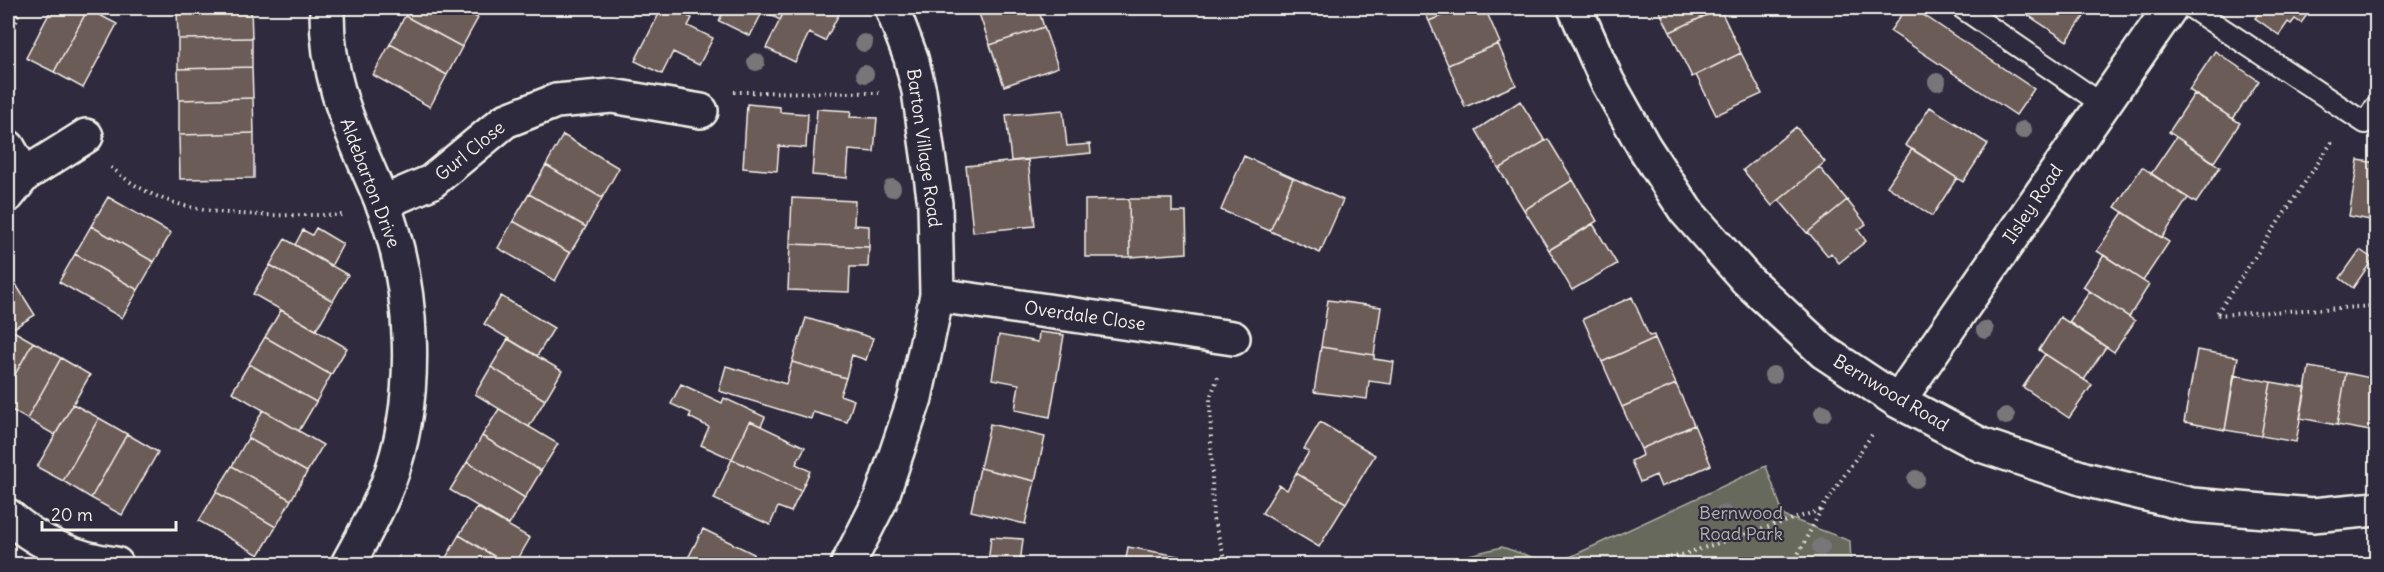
<svg xmlns="http://www.w3.org/2000/svg" width="2384" height="572" font-family="Delius,sans-serif">
  <style>
    .green { fill: #66695b; stroke: #adada2; stroke-width: 1.5 }
    .building { fill: #6c5b59; stroke: #f4f1e8; stroke-width: 1.5 }
    .lines { fill: none; stroke-linecap: round; stroke-linejoin: round }
    .service-casing { stroke: #f4f1e8; stroke-width: 24 }
    .minor-casing { stroke: #f4f1e8; stroke-width: 38 }
    .path { stroke: #f4f1e8; stroke-width: 4; stroke-dasharray: 1.5 4.5; stroke-linecap: butt }
    .service { stroke: #2f2a3d; stroke-width: 20 }
    .minor { stroke: #2f2a3d; stroke-width: 33 }
    .tree { fill: #787678 }
    .labels { text-anchor: middle; stroke-width: 4.5; stroke-linejoin: round; paint-order: stroke }
    .street-label { font-size: 18px; fill: #f4f1e8; stroke: #2f2a3d }
    .park-label { font-size: 18px; fill: #b4b4a9; stroke: #2f2a3d }
  </style>
  <rect width="100%" height="100%" fill="#2f2a3d"/>
  <filter id="ink" filterUnits="userSpaceOnUse"><feTurbulence type="fractalNoise" baseFrequency=".0167" numOctaves="2"/><feDisplacementMap in="SourceGraphic" scale="12" xChannelSelector="R" yChannelSelector="G"/><feConvolveMatrix kernelMatrix="1 2 1 2 8 2 1 2 1" color-interpolation-filters="sRGB"/></filter>
  <g filter="url(#ink)">
    <path class="green" d="M1766,466L1784,516L1850,541L1851,564H1555Z
      M1502,547L1552,564H1432Z"/>
    <path class="building" d="M52,8L88,9L54,72L26,58Z
      M177,8H251L252,38L178,39Z
      M409,8H459L478,18L462,47L405,16Z
      M662,8H671L692,18L688,26L713,38L699,65L673,52L662,74L635,61Z
      M725,8H786L780,20L763,11L750,36L719,21Z
      M786,8H831L840,12L825,41L809,33L795,62L766,48Z
      M977,8H1038L1044,27L990,45Z
      M1423,8H1460L1429,21Z
      M1460,8H1485L1500,43L1448,65L1429,21Z
      M1658,8H1720V9L1670,32Z
      M1906,8H1913L2034,89L2016,115L1890,31Z
      M2017,8H2074L2085,15L2067,41Z
      M2263,8H2312L2301,23L2295,19L2291,24L2288,22L2279,35L2255,18Z
      M88,9L117,24L83,88L54,72Z
      M1720,9L1741,53L1692,77L1670,32Z
      M405,16L462,47L447,75L390,44Z
      M1044,27L1058,67L1004,86L990,45Z
      M252,38V67L178,69V39Z
      M390,44L447,75L430,107L373,75Z
      M1498,44L1516,85L1465,107L1448,65Z
      M2215,51L2259,81L2233,119L2189,90Z
      M1741,53L1762,94L1716,115L1696,75Z
      M252,67L253,98L179,100L178,69Z
      M2194,94L2240,123L2214,162L2169,132Z
      M253,98L254,133L179,135V100Z
      M1520,101L1545,141L1499,169L1476,130Z
      M747,104L780,107V112L808,114L806,148L779,146L777,171L743,168Z
      M1930,107L1988,144L1963,182L1905,145Z
      M817,109L851,111L850,117L877,118L874,152L849,150L847,178L812,175Z
      M1063,110L1067,146L1090,144L1091,153L1011,161L1006,115Z
      M1796,127L1825,162L1772,206L1743,170Z
      M254,133V178L180,179L179,135Z
      M563,135L619,168L602,198L546,165Z
      M2176,137L2220,167L2196,203L2151,174Z
      M1548,139L1573,180L1524,210L1499,169Z
      M1912,149L1957,178L1932,216L1887,186Z
      M1244,156L1293,178L1270,231L1221,210Z
      M1028,160L1035,226L973,232L966,166Z
      M2358,160L2376,163V221L2349,216Z
      M546,165L602,198L586,227L529,194Z
      M1819,167L1847,200L1807,233L1779,200Z
      M2142,167L2188,198L2162,238L2115,207Z
      M1293,178L1343,200L1320,253L1270,231Z
      M1573,180L1597,221L1549,250L1524,210Z
      M529,194L586,227L570,253L513,221Z
      M108,197L171,233L154,262L91,226Z
      M792,198L855,201L854,225L869,226V247L790,244Z
      M1129,199H1172V212H1186L1187,253L1130,257Z
      M1129,199L1130,257H1085V200Z
      M1847,200L1866,224L1858,230L1866,241L1839,263L1831,253L1828,256L1808,232Z
      M2123,212L2169,242L2143,281L2097,251Z
      M513,221L570,253L555,281L498,248Z
      M1593,224L1617,264L1572,290L1549,250Z
      M91,226L154,262L138,290L75,254Z
      M316,228L343,244L331,266L295,245L303,230L312,235Z
      M285,239L348,275L333,301L270,265Z
      M790,244L869,247L868,267H850L849,292L788,290Z
      M2360,250L2373,259L2353,288L2340,278Z
      M75,254L138,290L122,318L59,282Z
      M2104,255L2149,285L2129,317L2083,287Z
      M270,265L333,301L316,330L253,294Z
      M15,283L35,315L12,329L8,322V287Z
      M2090,291L2135,321L2114,352L2069,322Z
      M501,296L554,328L537,356L484,324Z
      M1632,297L1649,336L1654,335L1655,338L1602,362L1583,319Z
      M1328,300L1381,307L1374,355L1321,347Z
      M281,310L347,348L331,375L265,337Z
      M2060,317L2106,347L2084,380L2039,350Z
      M806,318L873,338L866,360L852,355L846,378L792,362Z
      M8,328L33,342L8,387Z
      M1039,332L1064,335L1050,417L1015,410L1019,384L992,379L999,335L1038,342Z
      M265,337L331,375L316,402L249,364Z
      M1655,338L1676,384L1622,407L1602,362Z
      M508,339L562,371L545,400L491,367Z
      M33,342L61,358L27,419L8,408V387Z
      M1321,347L1374,355V359L1394,362L1391,384L1369,381L1367,399L1314,392Z
      M2197,350L2238,357L2225,430L2184,422Z
      M2045,354L2092,385L2069,418L2023,387Z
      M61,358L90,375L55,435L27,419Z
      M792,362L846,378L840,395L854,400L847,422L813,412L811,419L719,391L726,366L786,384Z
      M249,364L316,402L299,431L232,392Z
      M491,367L545,400L529,427L475,394Z
      M2309,367L2346,373L2337,425L2300,418Z
      M2346,373L2376,379V432L2337,425Z
      M2234,375L2271,382L2261,436L2225,430Z
      M2271,382L2306,388L2296,442L2261,436Z
      M681,384L722,403L724,398L765,417L761,426L750,421L732,459L701,445L709,427L689,417L691,413L671,404Z
      M1676,384L1694,425L1641,449L1622,407Z
      M73,404L99,418L63,481L37,467Z
      M499,409L558,444L541,471L482,436Z
      M263,410L323,445L307,472L248,438Z
      M99,418L127,434L91,498L63,481Z
      M750,421L805,447L796,464L810,471L801,491L732,459Z
      M1320,422L1375,455L1346,503L1296,473L1309,452L1304,449Z
      M990,424L1045,437L1035,481L980,468Z
      M1694,425L1711,465L1661,487L1656,475L1640,482L1631,461L1643,455L1641,449Z
      M127,434L158,452L122,515L91,498Z
      M482,436L541,471L525,498L467,462Z
      M248,438L307,472L291,500L232,466Z
      M732,459L801,491L791,512L778,507L770,525L714,499Z
      M467,462L525,498L509,525L450,490Z
      M232,466L291,500L276,527L216,492Z
      M980,468L1035,481L1025,524L971,511Z
      M1296,473L1346,503L1319,547L1262,513L1279,485L1287,490Z
      M216,492L276,527L259,555L199,521Z
      M477,507L530,538L515,564H507L459,535Z
      M703,529L754,554L749,564H685Z
      M459,535L507,564L443,563Z
      M991,537L1023,539L1020,564H988Z
      M1128,547L1184,557L1182,564H1125Z"/>
    <g class="lines">
      <defs>
        <path id="service" d="M1962,8L2102,104
          M2191,8L2365,123L2376,106"/>
        <path id="minor" d="M327,8C326,85 354,134 382,202C415,286 420,399 388,483C378,511 362,538 348,564
          M1575,8L1607,81L1644,147L1686,211L1747,280L1824,352L1898,401L1981,445L2084,479L2192,505L2313,515L2376,509
          M8,147L24,175
          M8,195L24,175L86,136
          M382,203L431,182L505,121L556,101L612,96L701,111
          M937,295L1233,338
          M1898,401L2170,8
          M8,516C38,543 76,559 116,564
          M848,564L881,499L915,398L937,295L935,204L919,91L911,58L892,8"/>
      </defs>
      <use href="#service" class="service-casing"/>
      <use href="#minor" class="minor-casing"/>
      <path class="path" d="M8,51L20,8
        M734,92L879,93
        M2332,142L2216,315L2376,306
        M111,167C175,225 264,214 344,215
        M1218,377L1210,398L1213,519L1227,564
        M398,557L410,564
        M1641,564L1655,559L1675,557L1821,510
        M1793,564L1821,510L1873,433"/>
      <use href="#service" class="service"/>
      <use href="#minor" class="minor"/>
    </g>
    <g class="tree">
      <circle cx="864" cy="43" r="9"/>
      <circle cx="756" cy="62" r="9"/>
      <circle cx="865" cy="74" r="9"/>
      <circle cx="1937" cy="82" r="9"/>
      <circle cx="2023" cy="130" r="9"/>
      <circle cx="892" cy="188" r="9"/>
      <circle cx="1985" cy="330" r="9"/>
      <circle cx="1773" cy="375" r="9"/>
      <circle cx="1823" cy="413" r="9"/>
      <circle cx="2006" cy="416" r="9"/>
      <circle cx="1916" cy="479" r="9"/>
      <circle cx="1724" cy="514" r="9"/>
      <circle cx="1821" cy="547" r="9"/>
    </g>
  </g>
  <g class="labels">
    <g class="street-label">
      <text transform="translate(924 148) rotate(82)" y="6">Barton Village Road</text>
      <text transform="translate(470 151) rotate(-39)" y="6">Gurl Close</text>
      <text transform="translate(370 183) rotate(69)" y="6">Aldebarton Drive</text>
      <text transform="translate(2033 204) rotate(-56)" y="6">Ilsley Road</text>
      <text transform="translate(1085 316) rotate(8)" y="6">Overdale Close</text>
      <text transform="translate(1891 393) rotate(31)" y="6">Bernwood Road</text>
    </g>
    <g class="park-label">
      <text x="1741" y="519">Bernwood<tspan x="1741" dy="21">Road Park</tspan></text>
    </g>
  </g>
  <rect width="2384" height="572" fill="none" stroke="#2f2a3d" stroke-width="30"/>
  <rect x="15" y="15" width="2354" height="542" fill="none" stroke="#f4f1e8" stroke-width="2" filter="url(#ink)"/>
  <path d="M42 521v9h134v-9" fill="none" stroke="#f4f1e8" stroke-width="3"/>
  <text x="51" y="521" font-size="18" fill="#f4f1e8" stroke="#2f2a3d" stroke-width="4.5" paint-order="stroke">20 m</text>
</svg>
